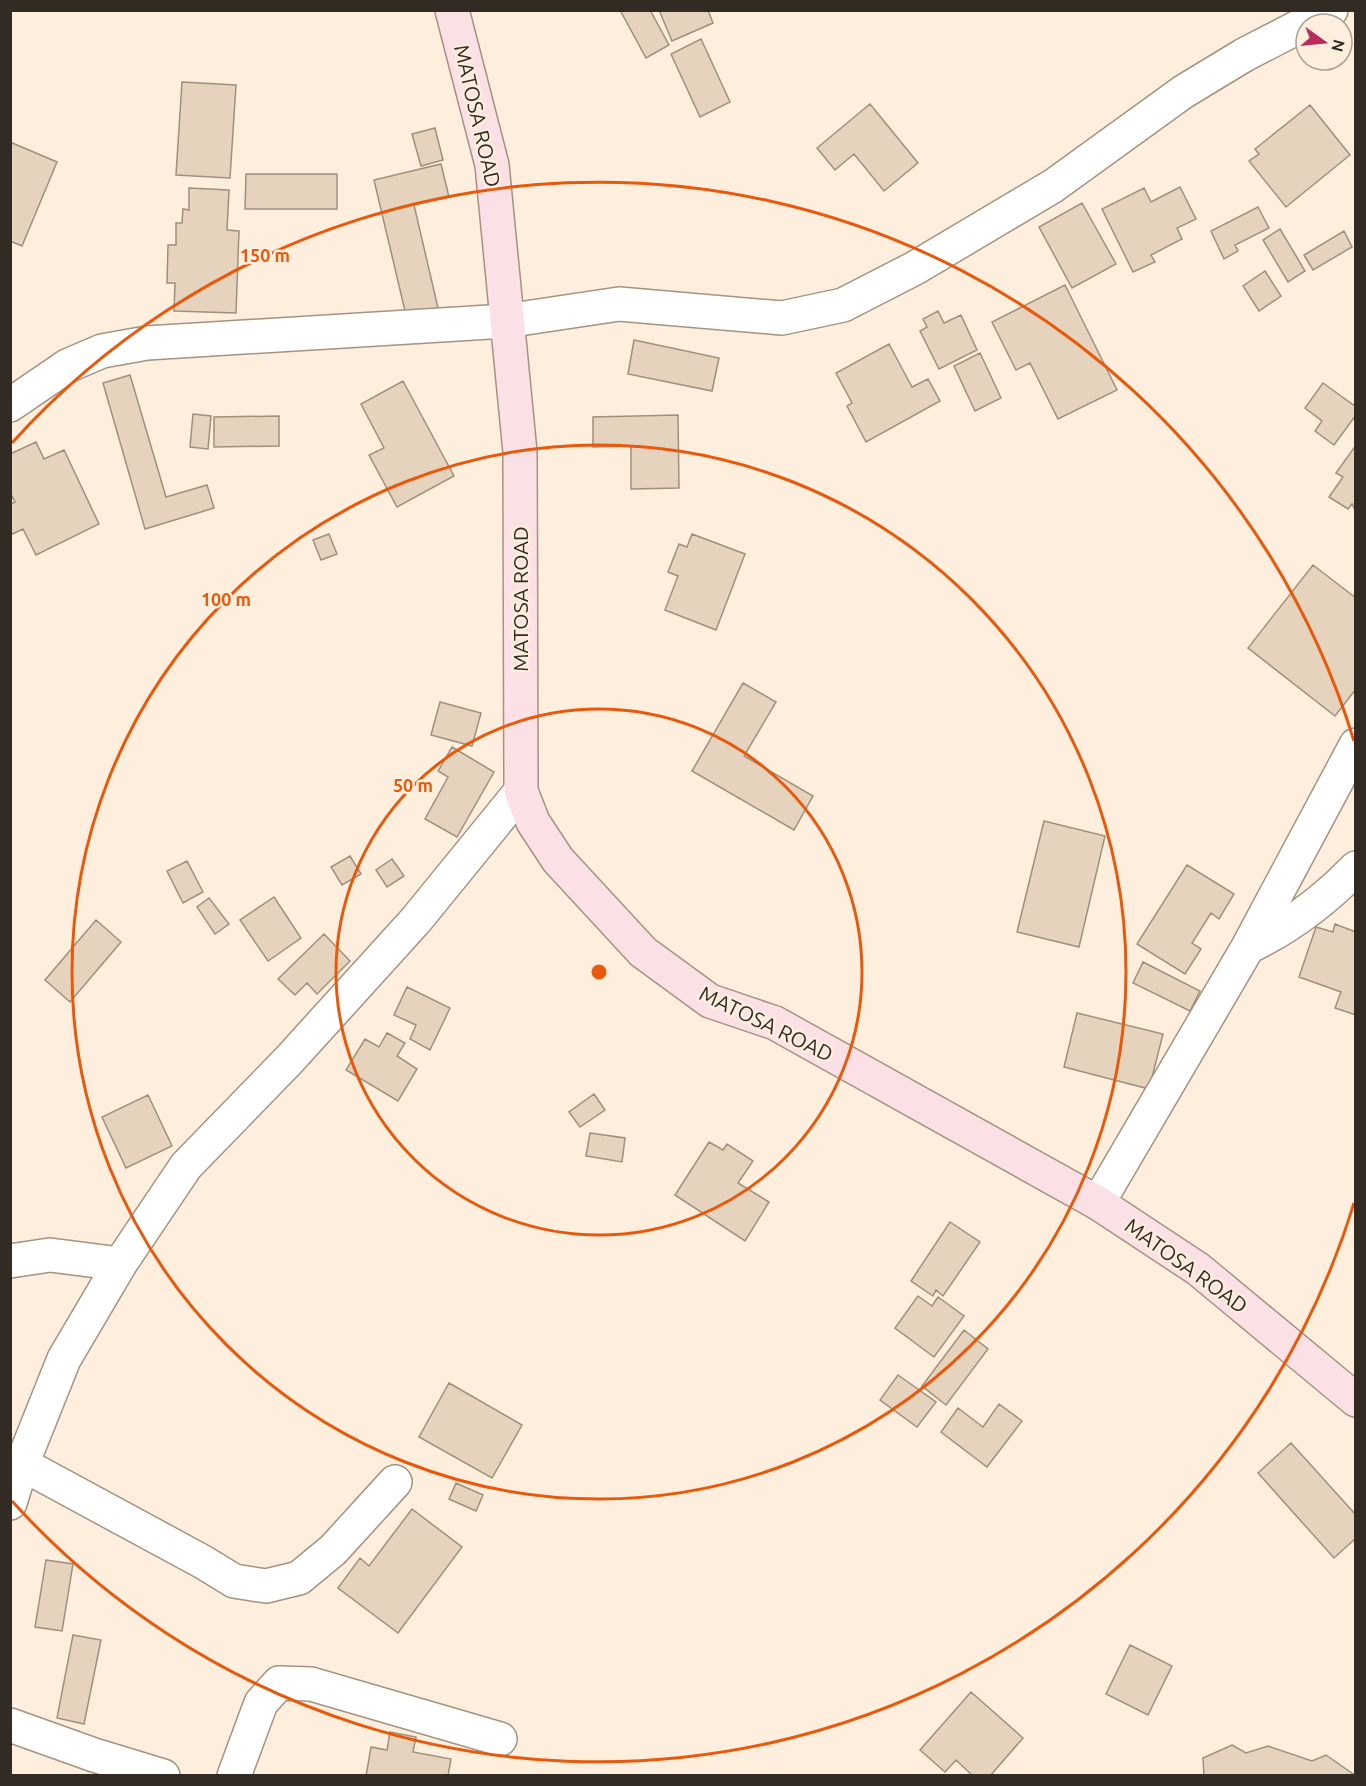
<svg xmlns="http://www.w3.org/2000/svg" width="1366" height="1786" font-family="Ubuntu,sans-serif">
  <style>
    .building { fill: #e6d3be; stroke: #a18f7c; stroke-width: 1.5 }
    .lines { fill: none; stroke-linecap: round; stroke-linejoin: round }
    .street-casing { stroke: #a4937f; stroke-width: 36 }
    .secondary-casing { stroke: #a4937f; stroke-width: 36 }
    .street { stroke: #fff; stroke-width: 33 }
    .secondary { stroke: #fbe0e6; stroke-width: 33 }
    .ring { fill: none; stroke: #e8590c; stroke-width: 3 }
    .labels { text-anchor: middle; stroke-width: 5; stroke-linejoin: round; paint-order: stroke }
    .street-label { font-size: 21px; fill: #322b23; stroke: #fdeedd }
    .centre { fill: #e8590c; stroke: #fdeedd; stroke-width: 3 }
    .ring-label { font-size: 18px; text-anchor: middle; font-weight: bold; fill: #e8590c; stroke: #fdeedd; stroke-width: 5; stroke-linejoin: round; paint-order: stroke }
  </style>
  <rect width="100%" height="100%" fill="#fdeedd"/>
  <path class="building" d="M620,10H650L669,45L646,58Z
    M659,10H708L713,23L672,41Z
    M701,39L730,102L700,117L671,54Z
    M182,82L236,85L230,178L176,175Z
    M870,104L918,163L884,191L854,154L835,170L817,148Z
    M1310,105L1350,155L1286,207L1249,161L1259,154L1255,149Z
    M435,128L443,160L421,166L412,134Z
    M10,142L57,162L22,246L10,241Z
    M441,164L449,197L414,205L438,308L406,315L374,180Z
    M246,174H337V209H245Z
    M1180,187L1196,219L1177,228L1182,239L1151,255L1155,262L1133,272L1102,209L1144,188L1151,202Z
    M189,188L229,190L227,230L239,231L236,313L174,311L175,283H167L168,245H176V223H182L183,209L189,210Z
    M1082,203L1116,264L1072,288L1039,227Z
    M1258,207L1269,228L1235,245L1238,251L1224,259L1211,231Z
    M1280,229L1305,271L1288,282L1263,240Z
    M1344,231L1352,247L1313,270L1304,255Z
    M1265,271L1281,296L1259,311L1243,286Z
    M1065,285L1117,390L1058,419L1030,363L1016,370L992,322Z
    M938,311L944,323L961,315L977,350L939,369L920,331L927,327L923,319Z
    M634,340L719,358L712,391L628,374Z
    M889,344L912,387L928,379L940,401L866,442L847,406L852,403L836,373Z
    M980,353L1001,398L975,411L954,366Z
    M130,375L166,497L207,485L214,508L145,529L103,383Z
    M403,381L454,476L397,507L369,455L384,448L361,404Z
    M1323,383L1356,407V415L1334,445L1315,431L1322,421L1305,408Z
    M193,414L211,416L208,449L190,447Z
    M678,415L679,488L631,489V446L593,447V417Z
    M279,416V446L214,447V417Z
    M36,442L44,459L64,450L99,524L36,555L23,529L10,535V504L15,502L10,492V454Z
    M1356,445V512L1352,504L1348,509L1329,497L1343,477L1336,473Z
    M329,534L337,554L321,560L313,540Z
    M692,534L745,554L716,630L665,610L678,576L668,572L679,544L687,547Z
    M1313,565L1356,598V689L1335,716L1248,648Z
    M743,683L776,702L744,756L813,796L794,830L692,771Z
    M440,702L481,713L472,746L431,735Z
    M452,747L494,772L457,837L425,819L448,777L438,771Z
    M1044,821L1105,836L1079,947L1017,932Z
    M350,856L361,874L342,885L331,867Z
    M392,859L404,876L387,887L376,870Z
    M187,861L203,892L183,903L167,871Z
    M1187,865L1234,894L1219,919L1211,913L1192,943L1201,949L1185,974L1137,944Z
    M274,897L301,938L268,961L240,920Z
    M209,898L229,924L215,934L197,907Z
    M96,920L121,942L70,1002L45,980Z
    M1335,924L1356,932V1015L1335,1008L1341,992L1299,977L1316,927L1333,932Z
    M324,934L350,961L317,994L307,983L295,995L278,979Z
    M1143,962L1200,991L1190,1011L1133,983Z
    M407,987L450,1008L430,1050L410,1039L416,1025L394,1015Z
    M1077,1013L1163,1034L1149,1089L1064,1067Z
    M387,1033L405,1043L397,1056L417,1069L398,1101L346,1070L365,1039L379,1047Z
    M594,1094L605,1110L580,1127L569,1112Z
    M148,1095L172,1146L126,1168L102,1117Z
    M590,1133L625,1138L622,1162L586,1156Z
    M709,1142L723,1150L727,1144L753,1161L738,1183L769,1202L745,1241L675,1195Z
    M950,1222L980,1242L943,1296L936,1290L933,1296L911,1281Z
    M918,1296L932,1306L938,1297L964,1316L934,1357L895,1328Z
    M964,1330L988,1349L946,1405L922,1386Z
    M898,1375L936,1402L917,1427L880,1400Z
    M449,1383L522,1425L492,1478L419,1437Z
    M999,1404L1022,1421L987,1467L941,1432L958,1408L983,1427Z
    M1291,1443L1356,1515V1538L1334,1558L1258,1473Z
    M456,1483L483,1495L476,1511L449,1499Z
    M412,1509L462,1547L398,1633L338,1588L360,1558L369,1566Z
    M46,1560L73,1564L62,1631L35,1627Z
    M73,1635L101,1640L84,1724L57,1718Z
    M1130,1645L1172,1666L1148,1715L1106,1694Z
    M971,1692L1023,1738L990,1776H973L956,1760L945,1772L920,1750Z
    M390,1732L416,1737L413,1752L451,1759L448,1776H366L371,1747L387,1750Z
    M1232,1745L1246,1753L1268,1746L1312,1761L1326,1755L1356,1776H1204L1203,1758Z"/>
  <g class="lines">
    <defs>
      <path id="street" d="M10,405L67,366L102,351L147,343L506,321L619,304L782,318L843,305L915,268L1053,186L1183,92L1244,55L1331,10
        M1248,947C1290,927 1323,902 1356,868
        M1098,1203L1248,947L1356,745
        M10,1261L50,1255L120,1264
        M22,1464L203,1562L234,1581L266,1586L299,1578L333,1550L395,1482
        M10,1503L22,1464L64,1359L120,1264L186,1166L289,1060L416,920L521,791
        M10,1725L94,1755L163,1776
        M234,1776L261,1703L279,1683L311,1684L500,1739"/>
      <path id="secondary" d="M452,10L492,165L520,452L521,791L533,822L558,860L643,952L710,1001L775,1023L1098,1203L1198,1269L1356,1400"/>
    </defs>
    <use href="#street" class="street-casing"/>
    <use href="#secondary" class="secondary-casing"/>
    <use href="#street" class="street"/>
    <use href="#secondary" class="secondary"/>
  </g>
  <g class="ring">
    <circle cx="599" cy="972" r="263"/>
    <circle cx="599" cy="972" r="527"/>
    <path d="M1354 1203A790 790 0 0 1 12 1501M12 443A790 790 0 0 1 1354 741"/>
  </g>
  <g class="labels">
    <g class="street-label">
      <text transform="translate(477 116) rotate(77)" y="7">MATOSA ROAD</text>
      <text transform="translate(521 599) rotate(-90)" y="7">MATOSA ROAD</text>
      <text transform="translate(766 1024) rotate(26)" y="7">MATOSA ROAD</text>
      <text transform="translate(1186 1266) rotate(36)" y="7">MATOSA ROAD</text>
    </g>
  </g>
  <circle cx="599" cy="972" r="9" class="centre"/>
  <g class="ring-label">
    <text x="265" y="262">150 m</text>
    <text x="226" y="606">100 m</text>
    <text x="413" y="792">50 m</text>
  </g>
  <rect width="1366" height="1786" fill="none" stroke="#322b23" stroke-width="24"/>
  <g transform="translate(1324 42) rotate(105)"><circle r="28" fill="#fdeedd" stroke="#aca093" stroke-width="1.5"/>
  <path d="M0-4.5L10 22L0 15L-10 22Z" fill="#ba2c5d"/>
  <text y="-9" font-size="16" font-weight="bold" text-anchor="middle" fill="#322b23">N</text>
  </g>
</svg>
